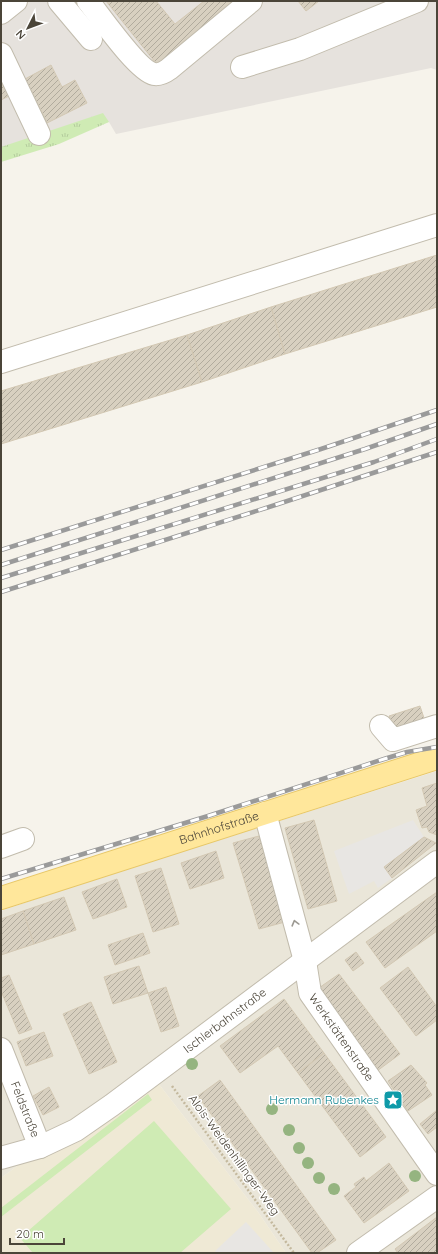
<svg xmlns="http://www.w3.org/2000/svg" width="438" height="1254" font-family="Quicksand,sans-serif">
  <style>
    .residential { fill: #eae6d9 }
    .industrial { fill: #e6e2dd }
    .education { fill: #efe9d5 }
    .grass { fill: url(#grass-tufts) }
    .pitch { fill: #cfebb4 }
    .parking { fill: #e8e6e3 }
    .building { fill: url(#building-hatch); stroke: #d3c8b3 }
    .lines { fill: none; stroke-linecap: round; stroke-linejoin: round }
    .minor-casing { stroke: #c2bcad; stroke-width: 24 }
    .major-casing { stroke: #e7c768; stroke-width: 24 }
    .path { stroke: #c4b99e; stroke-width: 2.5; stroke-dasharray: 2 2; stroke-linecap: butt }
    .minor { stroke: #fff; stroke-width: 22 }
    .major { stroke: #ffe79b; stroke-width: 22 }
    .rail-casing { stroke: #9a9a9a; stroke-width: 4.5 }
    .rail { stroke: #fff; stroke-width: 3; stroke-dasharray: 9; stroke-linecap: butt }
    .tree { fill: #95b480 }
    .oneway { stroke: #9c9992 }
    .labels { text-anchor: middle; stroke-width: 3; stroke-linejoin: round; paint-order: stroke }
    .street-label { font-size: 12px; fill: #4b4539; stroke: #fff }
    .culture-label { font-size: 12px; fill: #0d838f; stroke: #fff; text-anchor: end }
  </style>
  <defs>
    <pattern id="grass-tufts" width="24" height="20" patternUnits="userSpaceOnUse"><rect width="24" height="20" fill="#cfebb4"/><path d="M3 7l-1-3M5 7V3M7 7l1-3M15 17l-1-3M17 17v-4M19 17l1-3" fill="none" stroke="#b3cb9c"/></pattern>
    <pattern id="building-hatch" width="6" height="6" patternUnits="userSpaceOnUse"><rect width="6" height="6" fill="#d8d0c0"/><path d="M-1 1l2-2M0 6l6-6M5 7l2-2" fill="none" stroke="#b1ab9d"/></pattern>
  </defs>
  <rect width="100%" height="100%" fill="#f6f3eb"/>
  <path class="residential" d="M437,771V1253H286L258,1212L158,1083L21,1163L1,1178V911L77,885Z"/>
  <path class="industrial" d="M16,1H437V70L431,68L116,134L109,122L1,147V13Z"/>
  <path class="education" d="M158,1083L258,1212L286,1253H1V1178L21,1163Z"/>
  <path class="grass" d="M103,113L109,122L59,144L1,162V147Z"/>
  <path class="pitch" d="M148,1094L152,1100L1,1217V1208Z
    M154,1121L231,1209L180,1253H33L20,1238Z"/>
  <path class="parking" d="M413,820L424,837L384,867L392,878L378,888L374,881L349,894L334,851Z
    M246,1222L274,1253H217L215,1251Z"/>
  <path class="building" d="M106,1H156L175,24L204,1H239L159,67Z
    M298,1H319L306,11Z
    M51,65L62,87L75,80L87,103L47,123L25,79Z
    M1,74L11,95L1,100Z
    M437,255V307L285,354L271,307Z
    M271,307L285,354L202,382L187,335Z
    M187,335L202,382L1,444V391Z
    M420,706L426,724L395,734L389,716Z
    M437,783V835L429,832L427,827L422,828L416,810L427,806L422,788Z
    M314,820L337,901L308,909L285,828Z
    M259,836L285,922L259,929L233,843Z
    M424,837L436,843L392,878L384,867Z
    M216,851L224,878L190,889L181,863Z
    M161,868L179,924L153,932L135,876Z
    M117,879L127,907L93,919L82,892Z
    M437,892V931L385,968L366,942Z
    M64,897L76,930L34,944L23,911Z
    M23,911L34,944L1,955V919Z
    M143,933L150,953L115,965L108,945Z
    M356,952L364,963L353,971L345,960Z
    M139,966L148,993L113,1004L104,977Z
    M408,967L437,1007V1020L416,1036L380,988Z
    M339,974L400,1054L377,1071L316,990Z
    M9,975L32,1029L19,1034L1,991V978Z
    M166,987L179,1026L161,1032L148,993Z
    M284,999L324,1053L298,1073L278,1046L240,1073L220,1046Z
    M91,1002L117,1062L89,1074L63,1014Z
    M44,1032L53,1056L26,1066L17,1042Z
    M324,1053L386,1137L360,1157L298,1073Z
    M411,1065L427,1083L425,1085L432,1095L408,1111L388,1081Z
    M220,1080L336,1240L317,1253H312L198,1096Z
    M49,1087L59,1107L43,1115L33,1096Z
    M437,1110V1127L428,1134L420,1124Z
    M389,1163L409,1191L364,1223L344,1196L356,1187L354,1184L364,1177L366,1181Z
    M437,1217V1253H398L395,1249Z"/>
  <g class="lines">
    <defs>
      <g id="minor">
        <path d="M59,1L91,39"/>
        <path d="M88,1C100,16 138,71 154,74C160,75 165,72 169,69L251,1"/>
        <path d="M1,13L16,1"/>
        <path d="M1,54L39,134"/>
        <path d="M242,67L300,49L417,1"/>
        <path d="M1,362L437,225"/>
        <path d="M381,726L393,740L437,726"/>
        <path id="s1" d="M265,813L305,961L310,993L437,1174"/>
        <path d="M1,847L23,839"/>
        <path id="s2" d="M1,1049L40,1147"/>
        <path id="s3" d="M1,1158L40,1147L76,1130L112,1105L437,862"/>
        <path d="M358,1253L437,1197"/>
      </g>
      <g id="major">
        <path id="s4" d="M1,898L437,758"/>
      </g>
    </defs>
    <use href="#minor" class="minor-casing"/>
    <use href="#major" class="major-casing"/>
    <path class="path" d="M172,1086L294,1253"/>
    <use href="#minor" class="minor"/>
    <use href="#major" class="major"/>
    <defs>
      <path id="rail" d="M1,550L321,449L437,410
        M1,565L365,449L437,424
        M1,578L374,462L437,439
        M1,592L269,507L437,452
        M1,879L208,816L384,759L407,752L437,747"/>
    </defs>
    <use href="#rail" class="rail-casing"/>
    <use href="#rail" class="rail"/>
  </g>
  <g class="tree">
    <circle cx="192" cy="1064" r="6"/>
    <circle cx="272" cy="1109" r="6"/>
    <circle cx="289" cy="1130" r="6"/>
    <circle cx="299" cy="1148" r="6"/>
    <circle cx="308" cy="1163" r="6"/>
    <circle cx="415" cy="1176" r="6"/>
    <circle cx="319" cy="1178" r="6"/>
    <circle cx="334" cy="1189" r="6"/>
  </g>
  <defs><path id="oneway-chevron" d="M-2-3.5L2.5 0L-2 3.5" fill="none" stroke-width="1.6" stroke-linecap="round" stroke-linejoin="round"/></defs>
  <use class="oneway" href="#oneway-chevron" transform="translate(295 923) rotate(-105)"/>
  <defs>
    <symbol id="sight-square" viewBox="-11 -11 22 22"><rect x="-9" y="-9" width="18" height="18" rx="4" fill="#0f9aa8" stroke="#fff"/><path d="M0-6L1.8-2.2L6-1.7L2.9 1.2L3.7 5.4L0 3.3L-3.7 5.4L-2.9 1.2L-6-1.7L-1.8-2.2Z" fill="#fff"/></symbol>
  </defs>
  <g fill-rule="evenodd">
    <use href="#sight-square" x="382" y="1089" width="22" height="22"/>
  </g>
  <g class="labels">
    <g class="street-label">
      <text dy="4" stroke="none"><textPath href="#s4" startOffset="229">Bahnhofstraße</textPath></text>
      <text dy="4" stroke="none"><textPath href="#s3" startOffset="265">Ischlerbahnstraße</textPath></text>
      <text dy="4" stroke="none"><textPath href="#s1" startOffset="240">Werkstättenstraße</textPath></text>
      <text dy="4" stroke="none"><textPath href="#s2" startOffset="65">Feldstraße</textPath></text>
      <text transform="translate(234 1155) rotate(54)" y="4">Alois-Weidenhillinger-Weg</text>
    </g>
    <g class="culture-label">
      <text x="379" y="1104">Hermann Rubenkes</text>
    </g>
  </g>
  <rect width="438" height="1254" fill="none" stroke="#4b4539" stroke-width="4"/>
  <g transform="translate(28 28) rotate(228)" stroke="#ffffff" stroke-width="3" paint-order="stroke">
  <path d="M0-3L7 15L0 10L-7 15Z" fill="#4b4539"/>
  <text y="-6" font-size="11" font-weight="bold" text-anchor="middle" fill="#4b4539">N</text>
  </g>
  <path d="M10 1238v6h54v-6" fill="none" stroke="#4b4539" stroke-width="2"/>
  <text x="16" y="1238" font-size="12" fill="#4b4539" stroke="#ffffff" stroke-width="3" paint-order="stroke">20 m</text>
</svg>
